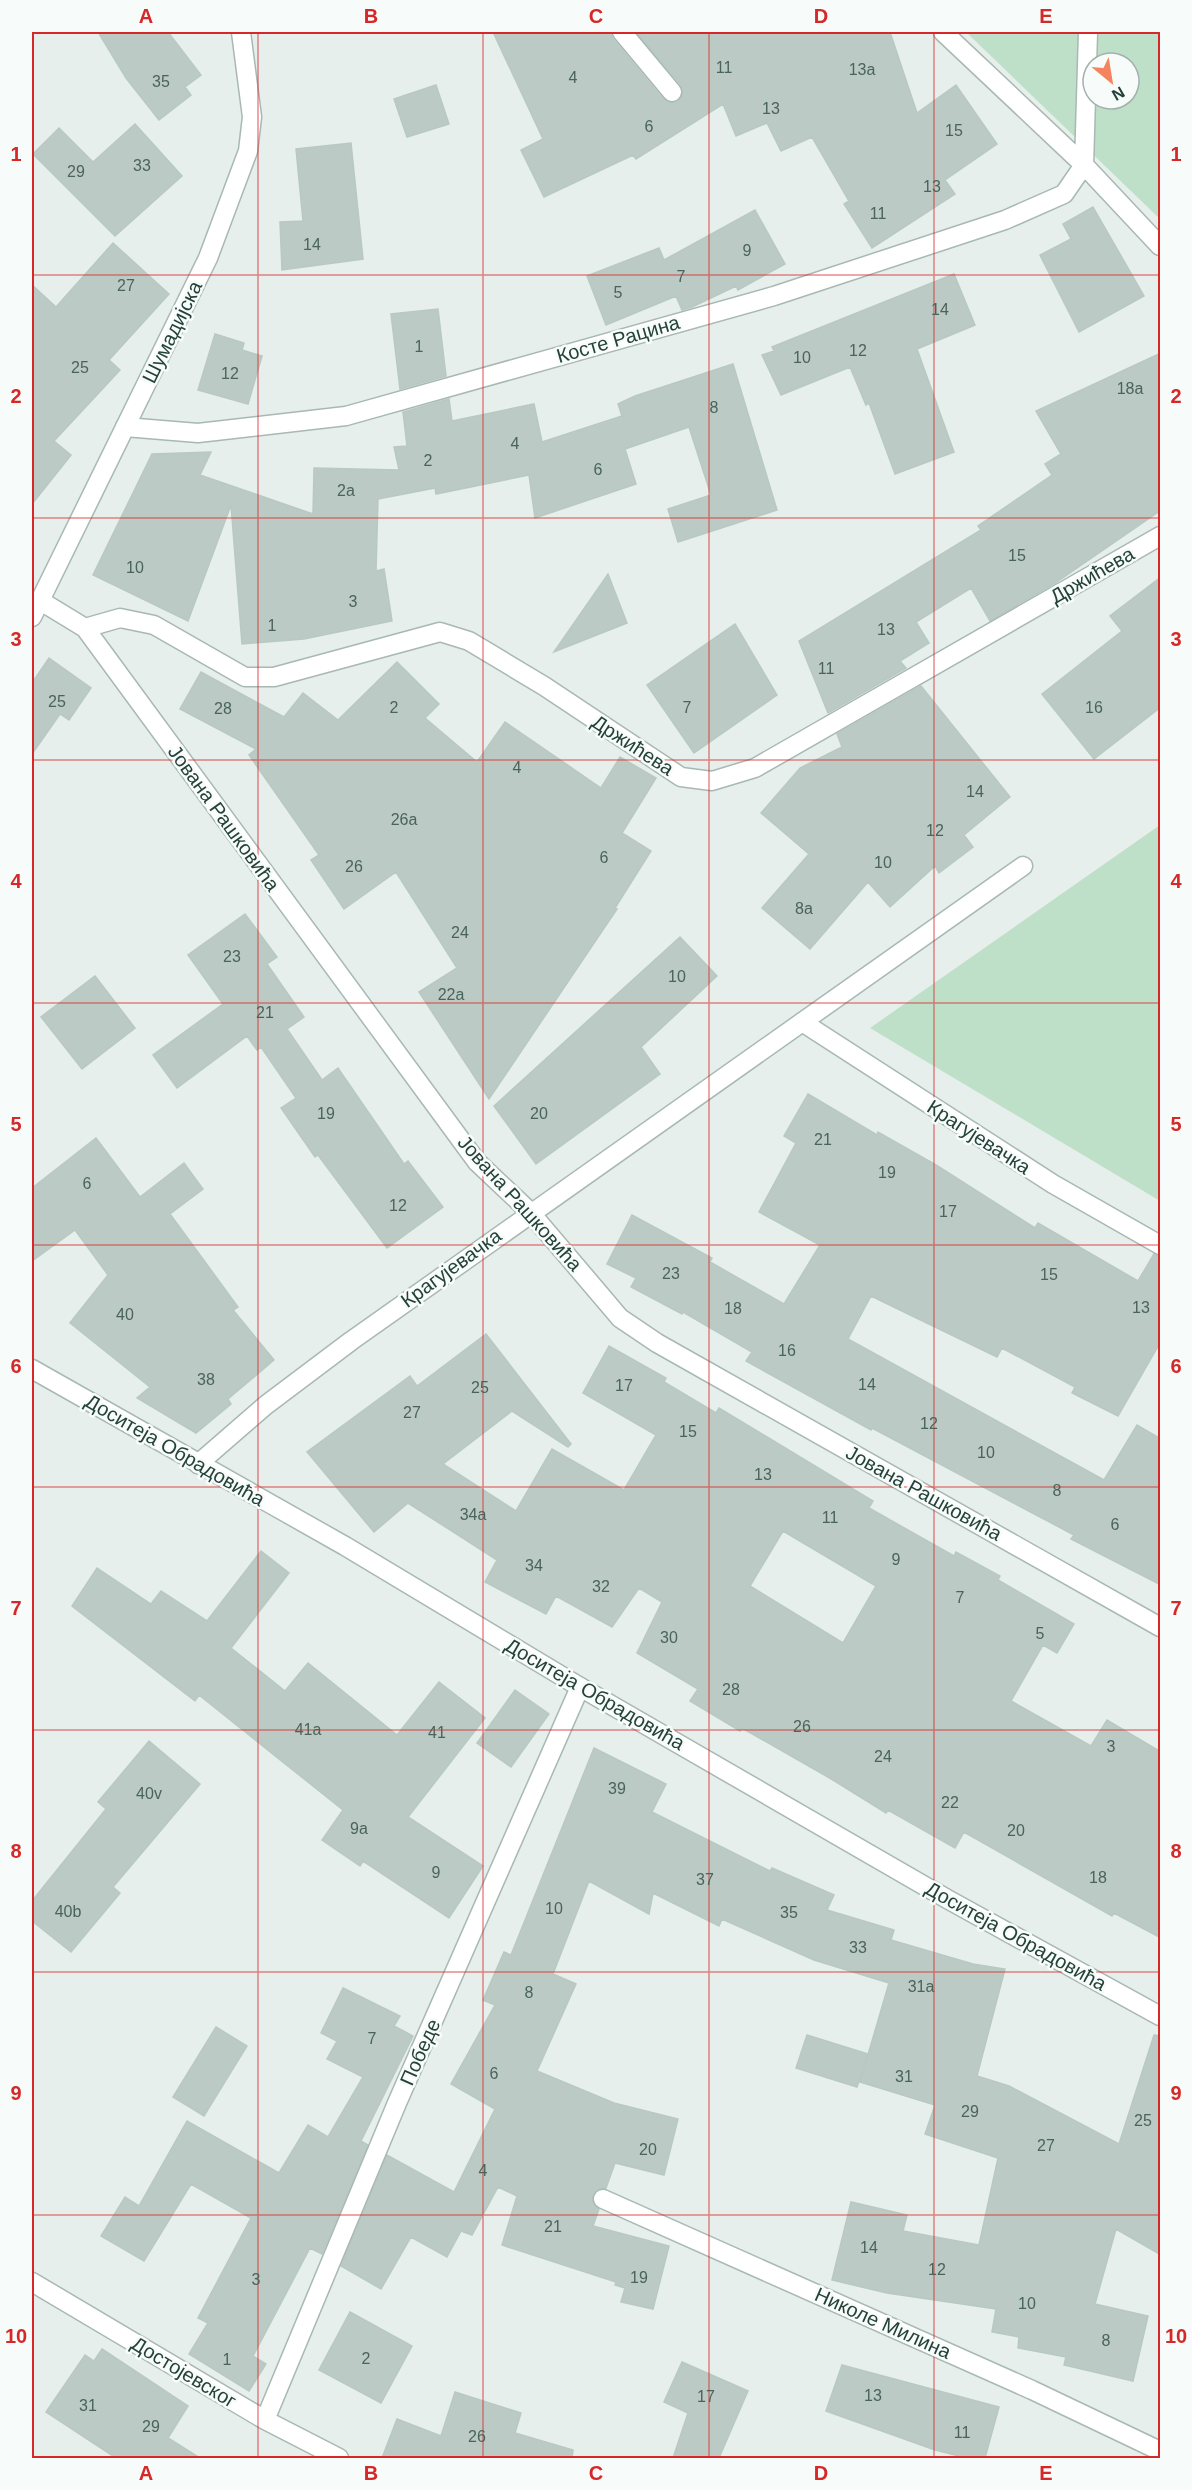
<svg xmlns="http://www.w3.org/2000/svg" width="1192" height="2490" font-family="Arial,sans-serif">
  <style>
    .green { fill: #bfe0c8; fill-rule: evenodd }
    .building { fill: #bbcac4; stroke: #b8c9c2; stroke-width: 1.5; fill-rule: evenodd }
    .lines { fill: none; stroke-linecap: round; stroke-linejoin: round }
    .minor-casing { stroke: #a8b8b2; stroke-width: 21 }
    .tertiary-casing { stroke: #a8b8b2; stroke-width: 21 }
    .minor { stroke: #fff; stroke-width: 18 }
    .tertiary { stroke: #fff; stroke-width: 18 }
    .grid { fill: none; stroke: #d62828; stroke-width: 1.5; stroke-opacity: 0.55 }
    .labels { text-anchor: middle; stroke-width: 5; stroke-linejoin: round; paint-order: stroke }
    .number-label { font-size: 16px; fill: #4a645c }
    .street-label { font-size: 20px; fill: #24423a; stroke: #f7fbf9 }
    .neatline { fill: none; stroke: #d62828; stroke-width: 2 }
    .grid-label { font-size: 20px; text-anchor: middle; font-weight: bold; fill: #d62828 }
  </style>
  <rect width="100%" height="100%" fill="#e6efeb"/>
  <path class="green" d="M966,32H1160V219ZM1093,63H1129V99H1093Z
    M1160,825V1201L870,1028Z"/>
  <path class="building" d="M98,32H168L201,75L185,87L191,95L159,120L126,78Z
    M493,32H611L613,39L663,99L673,103L682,96L681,85L636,32H890L917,113L956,85L997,144L945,180L955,194L872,248L844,204L849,201L812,137L781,151L767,123L736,136L723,104L636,159L633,155L544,197L521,150L543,139Z
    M436,85L449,124L407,137L394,99Z
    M135,124L182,176L115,236L33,154L59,128L93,162Z
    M351,143L363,259L282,270L280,222L303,221L296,149Z
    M1093,207L1144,296L1079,332L1040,255L1071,239L1063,224Z
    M755,210L785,264L738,290L736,286L692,307L682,310L676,296L606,325L587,276L659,248L664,260Z
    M113,243L169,294L109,360L120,370L54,441L71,455L32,504V285L56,307Z
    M954,274L975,325L917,349L954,452L895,474L869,403L866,405L850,367L781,395L762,355L774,351L772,347Z
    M438,309L446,376L400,389L391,314Z
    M215,334L244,343L242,350L262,356L248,404L198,390Z
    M1161,353V510L1055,583L990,621L971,588L916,622L929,643L900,661L906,668L828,713L799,641L981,530L978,526L1052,475L1045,464L1061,454L1036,411Z
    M733,364L777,510L678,542L668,509L711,495L689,427L625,449L636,484L535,518L529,475L436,494L435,488L378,499L376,571L384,569L392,621L304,639L242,644L231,505L188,621L93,575L152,454L211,452L200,475L313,514L314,468L399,470L394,447L407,446L403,412L449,399L452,421L534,404L542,442L622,416L618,404L635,396Z
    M608,574L627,623L554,652Z
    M1161,577V707L1094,759L1042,694L1122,631L1110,616Z
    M735,624L777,695L694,753L647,685Z
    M49,658L91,688L69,720L60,714L32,754V683Z
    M397,662L439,704L425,718L477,762L505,722L601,788L620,757L656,778L622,833L651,851L615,908L617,909L489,1099L419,992L457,968L396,872L344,909L311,860L319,855L249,755L256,749L180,709L201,672L284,717L303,693L338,720Z
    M921,686L1010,797L964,835L973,847L939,873L935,866L890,907L868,882L810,949L762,908L809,854L761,813L800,768L842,747L837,734Z
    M245,914L277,957L267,964L304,1017L287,1029L322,1080L338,1068L404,1164L408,1161L443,1207L387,1248L318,1155L315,1157L281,1108L296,1098L261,1047L257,1050L247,1036L177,1088L153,1055L223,1004L188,955Z
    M680,937L717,976L641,1047L660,1074L536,1164L494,1106Z
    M95,976L135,1028L82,1069L41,1017Z
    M808,1094L877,1135L878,1132L936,1165L1035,1228L1038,1223L1138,1281L1154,1254L1161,1256V1341L1118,1416L1072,1393L1075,1387L1002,1348L997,1357L871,1296L848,1339L1104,1480L1137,1425L1161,1439V1585L1071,1539L1074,1535L872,1428L871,1430L746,1361L752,1352L683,1312L682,1314L631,1287L636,1278L607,1264L632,1215L712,1258L710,1262L784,1304L820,1245L759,1212L796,1143L784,1136Z
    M96,1138L140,1197L184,1163L203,1189L170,1214L238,1307L233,1310L274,1360L228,1399L231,1404L196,1433L137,1398L150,1387L70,1323L108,1275L75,1230L32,1261V1188Z
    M486,1334L571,1444L568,1447L512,1411L443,1464L516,1511L552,1449L624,1490L656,1435L583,1393L609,1346L666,1378L664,1382L716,1413L719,1408L873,1501L869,1508L954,1556L956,1552L1000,1576L998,1580L1074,1624L1057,1653L1043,1645L1011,1701L1091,1746L1107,1720L1161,1752V1938L1114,1913L1112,1916L964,1832L955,1848L888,1810L886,1813L833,1780L742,1728L740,1731L690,1701L698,1689L637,1653L662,1602L639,1588L612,1627L556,1596L546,1614L485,1582L497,1560L408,1503L374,1532L307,1452L410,1376L417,1386ZM783,1531L876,1586L843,1643L750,1586Z
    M261,1551L289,1573L231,1648L285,1691L308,1663L397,1735L439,1682L485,1718L408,1817L483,1866L449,1918L363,1861L360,1866L322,1840L343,1810L199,1695L195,1701L72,1606L97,1568L151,1604L161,1591L207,1621Z
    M515,1690L549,1714L511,1767L477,1743Z
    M149,1741L200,1784L113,1887L120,1893L71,1952L32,1921V1901L106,1809L98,1802Z
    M594,1748L666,1784L652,1812L770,1871L772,1868L834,1895L827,1910L894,1930L891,1940L973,1964L1005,1969L977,2076L1009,2086L1119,2144L1154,2035L1161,2036V2255L1116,2229L1095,2304L1148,2316L1133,2381L1064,2365L1066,2357L1018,2348L1019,2337L992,2332L996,2309L887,2293L832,2280L851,2202L907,2215L903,2231L979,2245L998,2158L925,2134L935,2105L860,2082L889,1983L814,1960L722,1919L719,1926L653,1893L649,1914L589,1881L553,1974L576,1984L537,2071L614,2103L678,2119L664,2175L615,2163L606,2188L596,2190L592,2200L599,2209L593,2226L669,2246L653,2309L621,2302L625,2288L615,2285L616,2282L502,2245L517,2196L498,2187L472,2235L461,2231L447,2257L411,2237L381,2289L341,2266L387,2155L454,2192L495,2109L451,2084L495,2005L483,2000L504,1952L511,1955Z
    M343,1988L400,2016L394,2026L413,2036L361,2141L368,2145L322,2254L310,2248L253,2356L266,2364L249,2391L189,2354L208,2323L198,2318L251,2218L191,2184L144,2261L101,2236L125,2197L139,2206L187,2121L279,2173L308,2125L328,2137L363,2077L327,2059L337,2041L321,2033Z
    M216,2027L247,2046L204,2116L173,2097Z
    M807,2035L868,2054L857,2087L796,2068Z
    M350,2312L412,2346L381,2403L319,2370Z
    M102,2349L188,2406L168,2438L200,2458H116L46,2412L85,2355L94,2361Z
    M682,2362L748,2391L719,2458H673L688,2413L664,2402Z
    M842,2365L999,2407L985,2458H967L935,2450L826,2411Z
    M455,2392L521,2413L515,2433L573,2450L572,2458H382L397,2419L441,2436Z"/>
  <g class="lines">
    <defs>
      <path id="minor" d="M622,32L672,92
        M943,32L1084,165L1160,246
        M125,427L198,433L346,416L774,296L1005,220L1064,194L1084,165L1088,32
        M39,600L85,628L477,1162L530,1212L620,1318L657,1343L1160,1627
        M85,628L120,618L154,625L245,677H274L440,632L469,641L544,686L681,777L712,781L755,768L1160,536
        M802,1022L1053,1184L1160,1245
        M198,1464L266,1405L351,1341L1023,866
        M603,2199L1032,2390L1160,2451
        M32,2282L265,2420L339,2458
        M265,2420L397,2103L580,1687"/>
      <path id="tertiary" d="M32,617L208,258L248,151L252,117L241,32
        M32,1369L345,1546L580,1687L949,1900L1160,2016"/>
    </defs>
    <use href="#minor" class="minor-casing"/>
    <use href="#tertiary" class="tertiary-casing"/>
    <use href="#minor" class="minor"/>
    <use href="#tertiary" class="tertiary"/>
  </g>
  <path class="grid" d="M258,32V2458M483,32V2458M709,32V2458M934,32V2458M32,275H1160M32,518H1160M32,760H1160M32,1003H1160M32,1245H1160M32,1487H1160M32,1730H1160M32,1972H1160M32,2215H1160"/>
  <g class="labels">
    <g class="number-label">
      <text x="724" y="73">11</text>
      <text x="862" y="75">13a</text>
      <text x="573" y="83">4</text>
      <text x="161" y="87">35</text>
      <text x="771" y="114">13</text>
      <text x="649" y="132">6</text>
      <text x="954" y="136">15</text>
      <text x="142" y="171">33</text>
      <text x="76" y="177">29</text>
      <text x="932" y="192">13</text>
      <text x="878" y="219">11</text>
      <text x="312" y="250">14</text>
      <text x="747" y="256">9</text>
      <text x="681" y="282">7</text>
      <text x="126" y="291">27</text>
      <text x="618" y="298">5</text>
      <text x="940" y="315">14</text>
      <text x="419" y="352">1</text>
      <text x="858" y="356">12</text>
      <text x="802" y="363">10</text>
      <text x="80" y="373">25</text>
      <text x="230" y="379">12</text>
      <text x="1130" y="394">18a</text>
      <text x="714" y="413">8</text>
      <text x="515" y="449">4</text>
      <text x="428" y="466">2</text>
      <text x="598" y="475">6</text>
      <text x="346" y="496">2a</text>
      <text x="1017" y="561">15</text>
      <text x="135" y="573">10</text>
      <text x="353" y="607">3</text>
      <text x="272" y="631">1</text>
      <text x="886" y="635">13</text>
      <text x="826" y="674">11</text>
      <text x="57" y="707">25</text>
      <text x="394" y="713">2</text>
      <text x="687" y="713">7</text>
      <text x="1094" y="713">16</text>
      <text x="223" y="714">28</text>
      <text x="517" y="773">4</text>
      <text x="975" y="797">14</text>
      <text x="404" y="825">26a</text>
      <text x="935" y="836">12</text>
      <text x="604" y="863">6</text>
      <text x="883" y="868">10</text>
      <text x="354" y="872">26</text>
      <text x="804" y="914">8a</text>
      <text x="460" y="938">24</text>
      <text x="232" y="962">23</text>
      <text x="677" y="982">10</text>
      <text x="451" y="1000">22a</text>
      <text x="265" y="1018">21</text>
      <text x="326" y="1119">19</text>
      <text x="539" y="1119">20</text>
      <text x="823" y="1145">21</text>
      <text x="887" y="1178">19</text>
      <text x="87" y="1189">6</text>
      <text x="398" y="1211">12</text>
      <text x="948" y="1217">17</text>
      <text x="671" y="1279">23</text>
      <text x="1049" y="1280">15</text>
      <text x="1141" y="1313">13</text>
      <text x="733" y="1314">18</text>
      <text x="125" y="1320">40</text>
      <text x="787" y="1356">16</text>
      <text x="206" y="1385">38</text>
      <text x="867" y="1390">14</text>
      <text x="624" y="1391">17</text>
      <text x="480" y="1393">25</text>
      <text x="412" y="1418">27</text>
      <text x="929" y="1429">12</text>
      <text x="688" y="1437">15</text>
      <text x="986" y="1458">10</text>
      <text x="763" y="1480">13</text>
      <text x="1057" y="1496">8</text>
      <text x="473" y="1520">34a</text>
      <text x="830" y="1523">11</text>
      <text x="1115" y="1530">6</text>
      <text x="896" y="1565">9</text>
      <text x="534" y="1571">34</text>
      <text x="601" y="1592">32</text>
      <text x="960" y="1603">7</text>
      <text x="1040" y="1639">5</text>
      <text x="669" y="1643">30</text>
      <text x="731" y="1695">28</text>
      <text x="802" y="1732">26</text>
      <text x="308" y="1735">41a</text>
      <text x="437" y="1738">41</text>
      <text x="1111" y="1752">3</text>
      <text x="883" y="1762">24</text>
      <text x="617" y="1794">39</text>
      <text x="149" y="1799">40v</text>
      <text x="950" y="1808">22</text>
      <text x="359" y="1834">9a</text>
      <text x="1016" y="1836">20</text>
      <text x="436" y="1878">9</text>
      <text x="1098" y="1883">18</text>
      <text x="705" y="1885">37</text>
      <text x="554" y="1914">10</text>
      <text x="68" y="1917">40b</text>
      <text x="789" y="1918">35</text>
      <text x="858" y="1953">33</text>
      <text x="921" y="1992">31a</text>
      <text x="529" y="1998">8</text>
      <text x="372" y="2044">7</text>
      <text x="494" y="2079">6</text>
      <text x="904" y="2082">31</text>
      <text x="970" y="2117">29</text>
      <text x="1143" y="2126">25</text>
      <text x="1046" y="2151">27</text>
      <text x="648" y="2155">20</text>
      <text x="483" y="2176">4</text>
      <text x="553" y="2232">21</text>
      <text x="869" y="2253">14</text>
      <text x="937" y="2275">12</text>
      <text x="639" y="2283">19</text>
      <text x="256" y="2285">3</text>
      <text x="1027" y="2309">10</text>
      <text x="1106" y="2346">8</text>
      <text x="366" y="2364">2</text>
      <text x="227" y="2365">1</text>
      <text x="873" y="2401">13</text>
      <text x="706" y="2402">17</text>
      <text x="88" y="2411">31</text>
      <text x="151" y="2432">29</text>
      <text x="962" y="2438">11</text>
      <text x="477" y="2442">26</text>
    </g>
    <g class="street-label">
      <text transform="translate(172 332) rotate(-64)" y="7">Шумадијска</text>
      <text transform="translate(618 339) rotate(-16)" y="7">Косте Рацина</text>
      <text transform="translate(1092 575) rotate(-30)" y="7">Држићева</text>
      <text transform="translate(633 745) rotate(33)" y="7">Држићева</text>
      <text transform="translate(224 818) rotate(54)" y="7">Јована Рашковића</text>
      <text transform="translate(979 1137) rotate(33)" y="7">Крагујевачка</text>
      <text transform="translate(520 1203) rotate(48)" y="7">Јована Рашковића</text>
      <text transform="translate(451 1268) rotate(-36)" y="7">Крагујевачка</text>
      <text transform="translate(175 1450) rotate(30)" y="7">Доситеја Обрадовића</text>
      <text transform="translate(924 1493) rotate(29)" y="7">Јована Рашковића</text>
      <text transform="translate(595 1694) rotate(30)" y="7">Доситеја Обрадовића</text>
      <text transform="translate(1016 1936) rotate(29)" y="7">Доситеја Обрадовића</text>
      <text transform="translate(420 2052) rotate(-66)" y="7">Победе</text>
      <text transform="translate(883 2323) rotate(24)" y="7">Николе Милина</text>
      <text transform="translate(184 2372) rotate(31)" y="7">Достојевског</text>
    </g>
  </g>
  <rect width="1192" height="2490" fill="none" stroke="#f7fbf9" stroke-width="66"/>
  <g transform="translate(1111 81) rotate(150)"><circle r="28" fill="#f7fbf9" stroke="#a3b1ad" stroke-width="1.5"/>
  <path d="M0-4.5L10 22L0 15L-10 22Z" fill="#f4845f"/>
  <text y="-9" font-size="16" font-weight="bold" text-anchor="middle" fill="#24423a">N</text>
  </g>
  <rect x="33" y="33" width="1126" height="2424" class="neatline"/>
  <g class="grid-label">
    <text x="146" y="23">A</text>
    <text x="371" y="23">B</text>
    <text x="596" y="23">C</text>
    <text x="821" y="23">D</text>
    <text x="1046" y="23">E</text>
    <text x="16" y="161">1</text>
    <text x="1176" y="161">1</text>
    <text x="16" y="403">2</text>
    <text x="1176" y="403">2</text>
    <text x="16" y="646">3</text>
    <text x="1176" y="646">3</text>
    <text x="16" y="888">4</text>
    <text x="1176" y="888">4</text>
    <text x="16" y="1131">5</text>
    <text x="1176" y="1131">5</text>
    <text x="16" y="1373">6</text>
    <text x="1176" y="1373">6</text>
    <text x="16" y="1615">7</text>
    <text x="1176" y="1615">7</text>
    <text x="16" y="1858">8</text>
    <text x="1176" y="1858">8</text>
    <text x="16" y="2100">9</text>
    <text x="1176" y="2100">9</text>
    <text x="16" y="2343">10</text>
    <text x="1176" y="2343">10</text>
    <text x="146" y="2480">A</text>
    <text x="371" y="2480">B</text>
    <text x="596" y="2480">C</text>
    <text x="821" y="2480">D</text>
    <text x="1046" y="2480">E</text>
  </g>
</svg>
